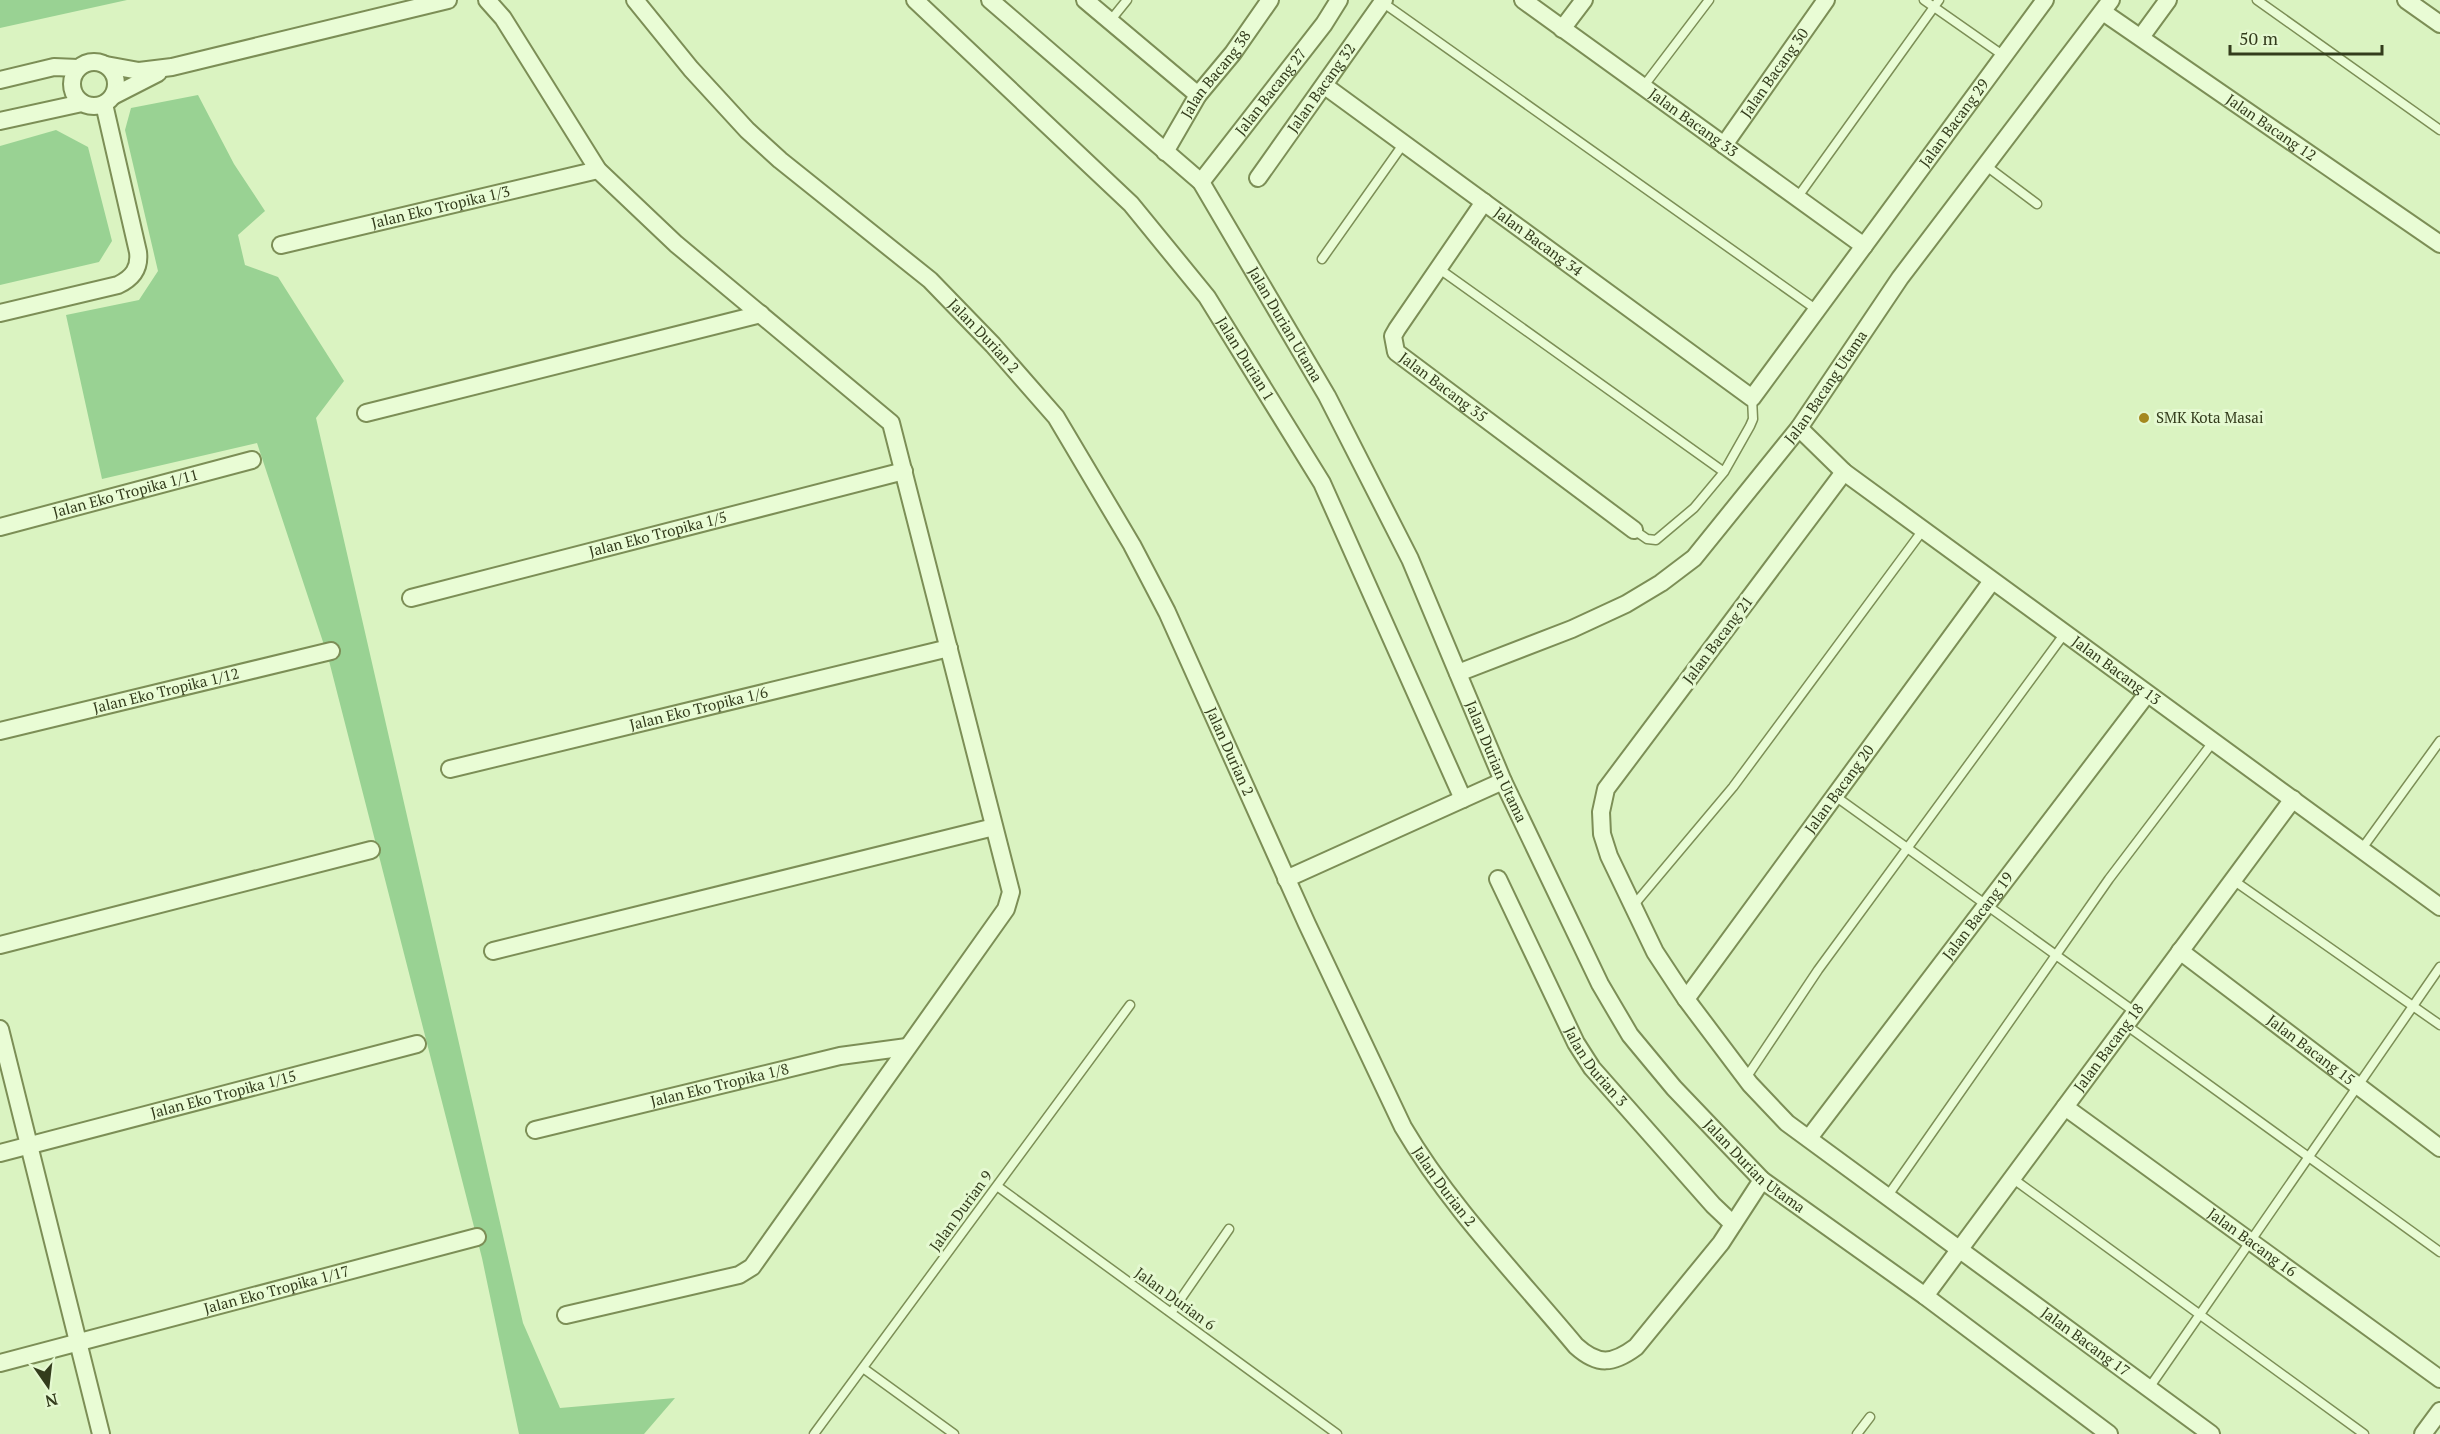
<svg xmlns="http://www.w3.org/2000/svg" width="2440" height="1434" font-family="'PT Serif',serif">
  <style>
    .green { fill: #99d293 }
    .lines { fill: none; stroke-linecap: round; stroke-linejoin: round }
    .lane-casing { stroke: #7c8e56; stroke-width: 11 }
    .street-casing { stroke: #7c8e56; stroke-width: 20 }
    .lane { stroke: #e9fcd5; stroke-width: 8 }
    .street { stroke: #e9fcd5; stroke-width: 16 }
    .poi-dot { fill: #a4881f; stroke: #e5f9d1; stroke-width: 2 }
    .labels { text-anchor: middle; stroke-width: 6; stroke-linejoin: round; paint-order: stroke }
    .street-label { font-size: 15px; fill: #333c1c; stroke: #e5f9d1 }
    .poi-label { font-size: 15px; fill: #333c1c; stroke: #e5f9d1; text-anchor: start }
  </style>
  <rect width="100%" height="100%" fill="#daf3c1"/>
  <path class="green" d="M0,0H127L0,28Z
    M198,95L234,164L265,211L238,235L245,265L278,277L344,381L316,418L523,1323L560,1408L675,1398L644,1434H519L482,1258L328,657L257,443L102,479L66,315L139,300L158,271L125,130L131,108Z
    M56,130L88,147L112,241L99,262L0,285V146Z"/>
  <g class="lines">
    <defs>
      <path id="lane" d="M1924,0L2004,56
        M2257,0L2440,130
        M1382,2L1817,310
        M1110,21L1127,0
        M1643,87L1709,0
        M1985,165L2037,204
        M1797,198L1939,0
        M1322,259L1404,143
        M1438,268L1724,472
        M1634,530L1647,539L1656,540L1694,508L1724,472L1750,426L1753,419L1752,398
        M1835,796L2135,1012
        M2361,850L2440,741
        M2233,880L2440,1025
        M1633,906L1733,787L1923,530
        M2126,1025L2440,1252
        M1746,1078L1818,970L2065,633
        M2012,1178L2364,1434
        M997,1186L1337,1434
        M1887,1197L2109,879L2213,742
        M1171,1313L1229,1229
        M863,1368L954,1434
        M2149,1388L2440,967
        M814,1434L1130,1005
        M1857,1434L1870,1417"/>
      <g id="street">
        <path d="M487,0L503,18L598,170L676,244L891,423L1011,892L1006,909L752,1267L739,1275L566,1315"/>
        <path id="s1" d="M635,0L691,69L747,130L780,160L930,280L993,345L1056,417L1132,545L1167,612L1307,924L1403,1127C1450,1207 1517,1275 1576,1346C1598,1366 1613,1364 1636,1347L1721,1243L1762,1180"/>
        <path id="s2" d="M915,0L1131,204L1207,297L1322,483L1463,799"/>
        <path id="s3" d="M990,0L1201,182L1327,396L1410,559L1503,781L1600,984L1630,1035L1674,1088L1762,1180L1925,1296L2109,1434"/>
        <path d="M1085,0L1198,95"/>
        <path id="s4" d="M1523,0L1864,246"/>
        <path d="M2406,0L2440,24"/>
        <path id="s5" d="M2103,12L2440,244"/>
        <path d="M1562,29L1584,0"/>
        <path d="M2141,37L2168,0"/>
        <circle cx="94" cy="84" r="22"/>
        <path d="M106,65L139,71L172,67L448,0"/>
        <path d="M0,80L54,67L78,68"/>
        <path id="s6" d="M1325,86L1752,398L2045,0"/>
        <path d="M113,96L158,73"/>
        <path d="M0,121L82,103"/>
        <path id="s7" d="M1724,145L1826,0"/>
        <path id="s8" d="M1165,152L1198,95L1233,53L1270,0"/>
        <path id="s9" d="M1258,178L1384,0"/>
        <path id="s10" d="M1201,182L1324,24L1339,0"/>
        <path id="s11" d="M1484,202L1397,329L1393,336L1396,352L1634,530"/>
        <path id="s12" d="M281,245L598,170"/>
        <path d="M0,313L118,285C133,278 140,268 138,252L104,104"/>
        <path d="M366,413L761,314"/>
        <path id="s13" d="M1799,428L1844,472L2440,907"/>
        <path id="s14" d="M1844,472L1606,789L1601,812L1602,834L1609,856L1655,952L1686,999L1750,1084L1787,1123L2211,1434"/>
        <path id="s15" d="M0,527L252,460"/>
        <path id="s16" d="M411,598L904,471"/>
        <path id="s17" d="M1458,673L1572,629L1626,604L1661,583L1694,558L1799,428L1900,278L2111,0"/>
        <path id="s18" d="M0,731L331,651"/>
        <path id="s19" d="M450,769L949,648"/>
        <path d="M1286,879L1503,781"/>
        <path id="s20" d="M1498,879L1576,1043L1592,1068L1713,1205L1733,1224"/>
        <path d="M0,945L371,850"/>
        <path d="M493,951L994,827"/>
        <path id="s21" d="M2180,951L2440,1148"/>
        <path id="s22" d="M1686,999L1992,581"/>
        <path d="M0,1029L101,1434"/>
        <path id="s23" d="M2065,1107L2440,1379"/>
        <path id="s24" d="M535,1130L840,1056L907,1047"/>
        <path id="s25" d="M1809,1138L2147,694"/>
        <path id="s26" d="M0,1153L417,1044"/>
        <path id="s27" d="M1925,1296L2293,799"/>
        <path id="s28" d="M0,1363L477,1237"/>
        <path d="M2423,1434L2440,1411"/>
      </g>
    </defs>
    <use href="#lane" class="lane-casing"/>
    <use href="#street" class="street-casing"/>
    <use href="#lane" class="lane"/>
    <use href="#street" class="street"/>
  </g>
  <circle class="poi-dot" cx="2144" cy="418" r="6"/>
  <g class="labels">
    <g class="street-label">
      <text dy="5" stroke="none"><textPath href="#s7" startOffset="88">Jalan Bacang 30</textPath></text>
      <text dy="5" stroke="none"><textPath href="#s8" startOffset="93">Jalan Bacang 38</textPath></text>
      <text dy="5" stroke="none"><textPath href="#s9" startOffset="110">Jalan Bacang 32</textPath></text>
      <text dy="5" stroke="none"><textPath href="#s10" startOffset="114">Jalan Bacang 27</textPath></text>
      <text dy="5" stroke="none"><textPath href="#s4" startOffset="210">Jalan Bacang 33</textPath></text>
      <text dy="5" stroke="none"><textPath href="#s6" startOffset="870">Jalan Bacang 29</textPath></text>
      <text dy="5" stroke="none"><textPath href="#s5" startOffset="204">Jalan Bacang 12</textPath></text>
      <text dy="5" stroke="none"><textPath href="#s12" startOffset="164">Jalan Eko Tropika 1/3</textPath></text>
      <text dy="5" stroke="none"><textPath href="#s6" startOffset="264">Jalan Bacang 34</textPath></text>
      <text dy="5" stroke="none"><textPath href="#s3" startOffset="444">Jalan Durian Utama</textPath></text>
      <text dy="5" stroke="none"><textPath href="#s1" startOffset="486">Jalan Durian 2</textPath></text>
      <text dy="5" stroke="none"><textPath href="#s2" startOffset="490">Jalan Durian 1</textPath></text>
      <text dy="5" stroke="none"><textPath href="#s17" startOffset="480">Jalan Bacang Utama</textPath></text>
      <text dy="5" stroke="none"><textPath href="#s11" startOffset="237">Jalan Bacang 35</textPath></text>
      <text dy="5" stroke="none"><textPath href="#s15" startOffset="130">Jalan Eko Tropika 1/11</textPath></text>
      <text dy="5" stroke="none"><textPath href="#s16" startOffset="255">Jalan Eko Tropika 1/5</textPath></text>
      <text transform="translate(1718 640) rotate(-53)" y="5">Jalan Bacang 21</text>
      <text dy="5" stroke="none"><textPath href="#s13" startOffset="400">Jalan Bacang 13</textPath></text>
      <text dy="5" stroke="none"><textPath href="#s18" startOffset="171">Jalan Eko Tropika 1/12</textPath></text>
      <text dy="5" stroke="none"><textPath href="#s19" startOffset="256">Jalan Eko Tropika 1/6</textPath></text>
      <text dy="5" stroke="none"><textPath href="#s1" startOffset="972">Jalan Durian 2</textPath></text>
      <text dy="5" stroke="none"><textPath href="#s3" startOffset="930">Jalan Durian Utama</textPath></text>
      <text dy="5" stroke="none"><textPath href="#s22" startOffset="260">Jalan Bacang 20</textPath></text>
      <text dy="5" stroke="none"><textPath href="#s25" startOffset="279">Jalan Bacang 19</textPath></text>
      <text dy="5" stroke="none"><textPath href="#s27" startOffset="309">Jalan Bacang 18</textPath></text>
      <text dy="5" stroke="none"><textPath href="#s21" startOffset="164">Jalan Bacang 15</textPath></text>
      <text dy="5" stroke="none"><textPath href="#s20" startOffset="212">Jalan Durian 3</textPath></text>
      <text dy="5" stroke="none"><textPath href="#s24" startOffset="190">Jalan Eko Tropika 1/8</textPath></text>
      <text dy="5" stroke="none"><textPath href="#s26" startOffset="231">Jalan Eko Tropika 1/15</textPath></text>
      <text dy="5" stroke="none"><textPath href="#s3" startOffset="1416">Jalan Durian Utama</textPath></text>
      <text dy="5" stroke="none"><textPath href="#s1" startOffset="1458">Jalan Durian 2</textPath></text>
      <text transform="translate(961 1211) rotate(-54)" y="5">Jalan Durian 9</text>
      <text dy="5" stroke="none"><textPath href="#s23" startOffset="231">Jalan Bacang 16</textPath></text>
      <text dy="5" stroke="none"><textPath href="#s28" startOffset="286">Jalan Eko Tropika 1/17</textPath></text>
      <text transform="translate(1175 1299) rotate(36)" y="5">Jalan Durian 6</text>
      <text dy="5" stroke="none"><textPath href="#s14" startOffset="1158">Jalan Bacang 17</textPath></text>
    </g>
    <g class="poi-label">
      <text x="2156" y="423">SMK Kota Masai</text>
    </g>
  </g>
  <g transform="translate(48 1386) rotate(166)" stroke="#e5f9d1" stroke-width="4.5" paint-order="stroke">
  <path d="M0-4.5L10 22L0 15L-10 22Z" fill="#333c1c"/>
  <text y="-9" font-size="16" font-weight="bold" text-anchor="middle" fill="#333c1c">N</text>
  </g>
  <path d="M2230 45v9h152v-9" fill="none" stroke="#333c1c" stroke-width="3"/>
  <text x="2239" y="45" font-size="18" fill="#333c1c" stroke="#e5f9d1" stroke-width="4.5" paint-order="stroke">50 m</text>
</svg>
